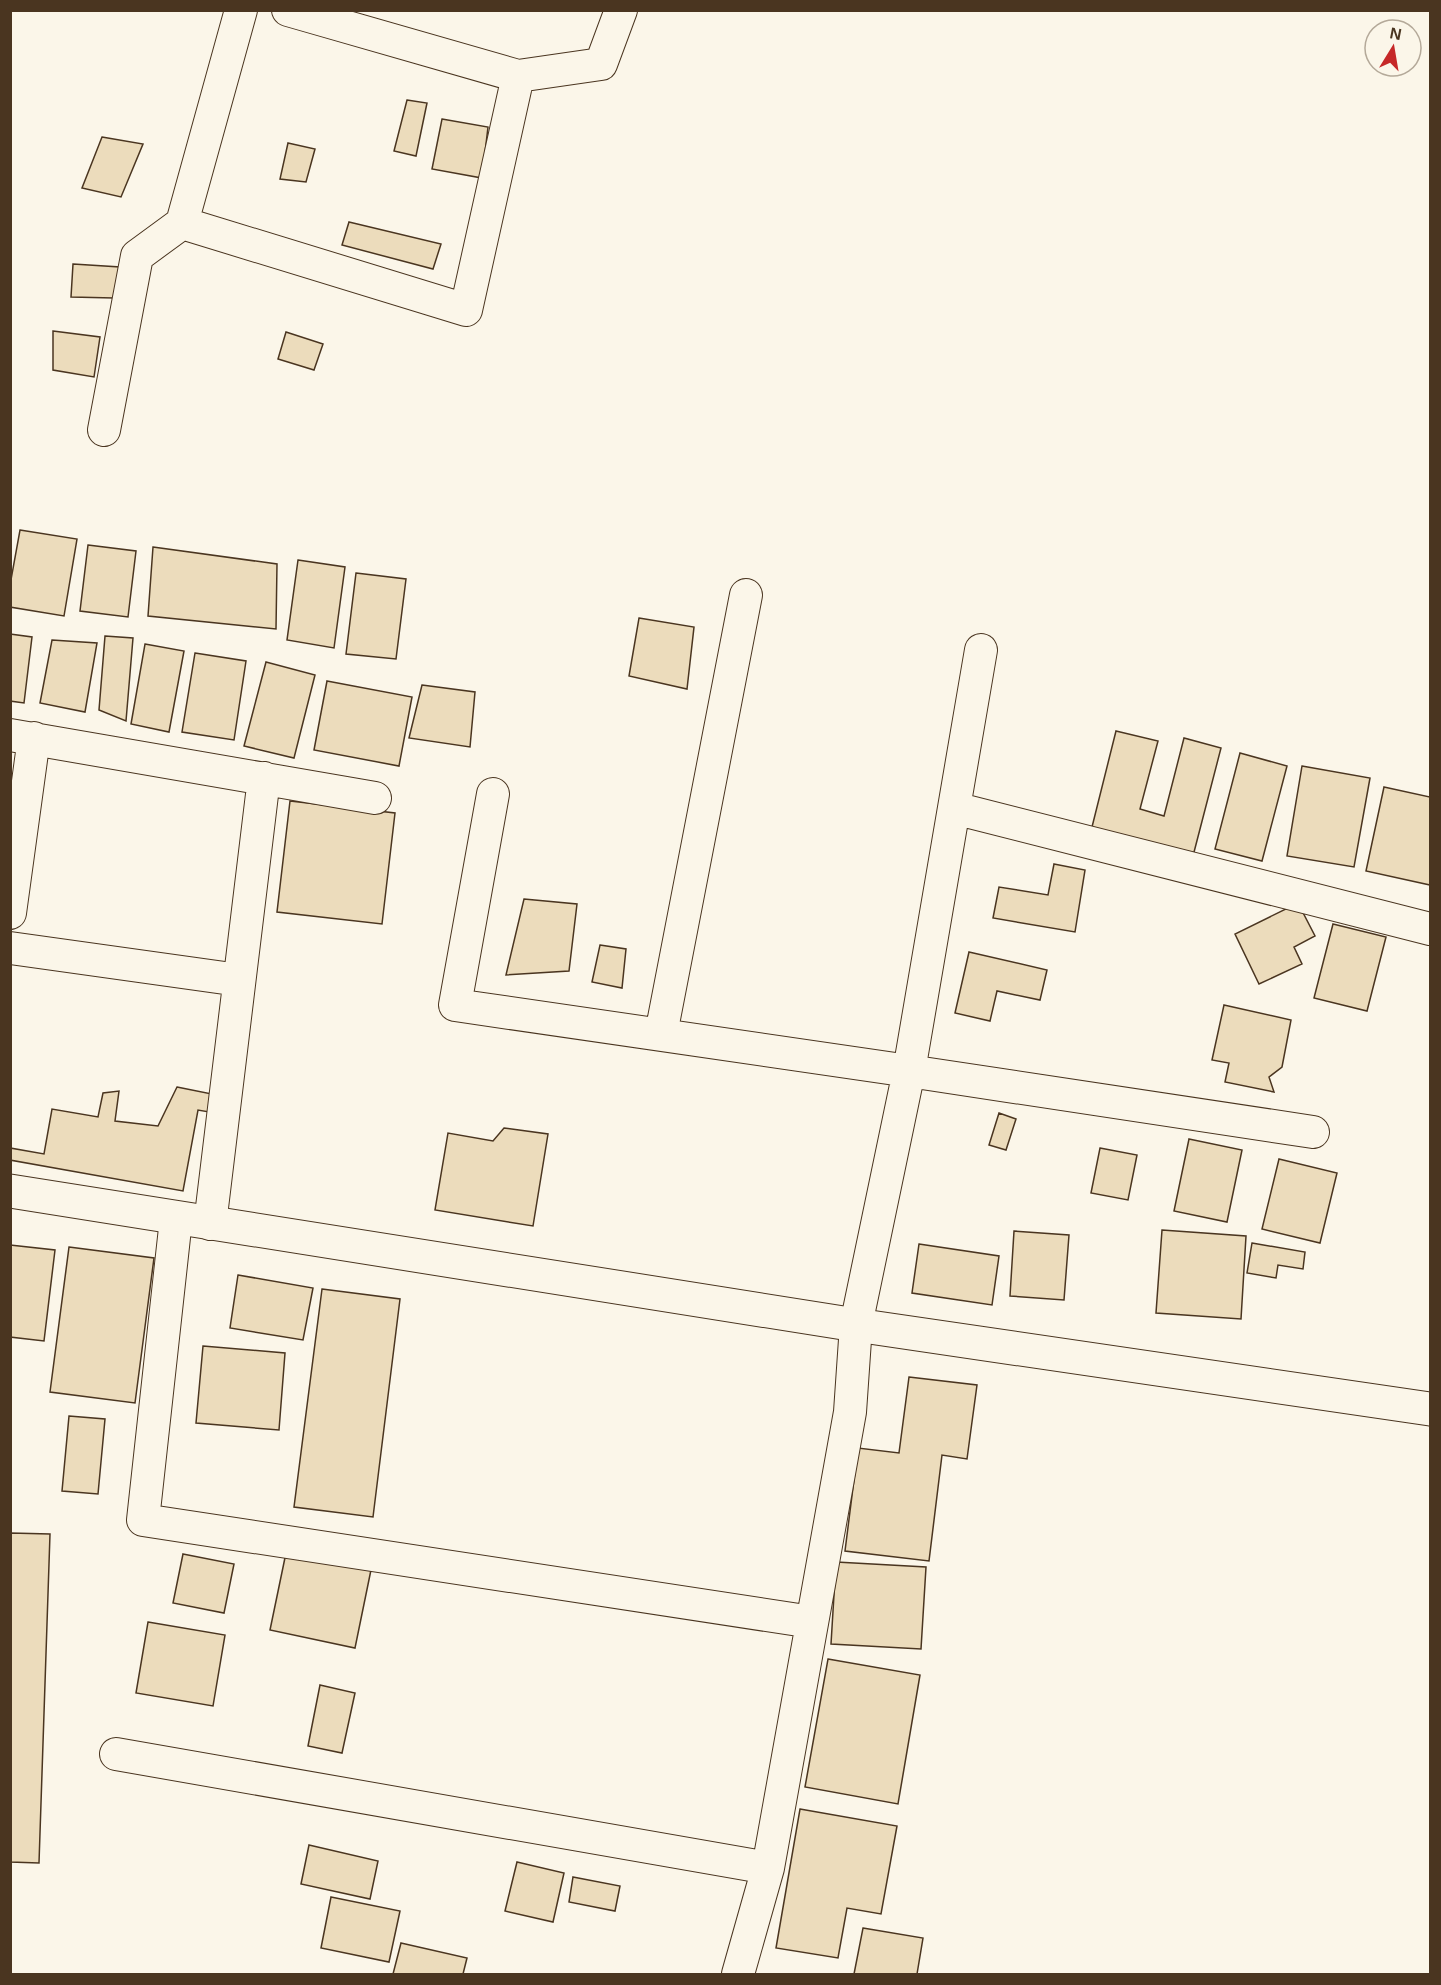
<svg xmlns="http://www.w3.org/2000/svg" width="1441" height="1985" font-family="Helvetica,sans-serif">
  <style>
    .building { fill: #ecdcbc; stroke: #4a3520; stroke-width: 1.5 }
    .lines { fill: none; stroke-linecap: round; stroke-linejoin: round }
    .street-casing { stroke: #4a3520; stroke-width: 34 }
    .secondary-casing { stroke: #4a3520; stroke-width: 35 }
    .street { stroke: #fbf6e9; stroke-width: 32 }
    .secondary { stroke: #fbf6e9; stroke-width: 33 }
  </style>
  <rect width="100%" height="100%" fill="#fbf6e9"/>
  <path class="building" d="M407,100L427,103L416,156L394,151Z
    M442,119L488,127L482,178L432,169Z
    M102,137L143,144L121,197L82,188Z
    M288,143L315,149L306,182L280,179Z
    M349,222L441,244L433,269L342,245Z
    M73,264L120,267L114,298L71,297Z
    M53,331L100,337L94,377L53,370Z
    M286,332L323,344L314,370L278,359Z
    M20,530L77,539L64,616L10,607V585Z
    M88,545L136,551L128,617L80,611Z
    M153,547L277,564L276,629L148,616Z
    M298,560L345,567L334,648L287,640Z
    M356,573L406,579L396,659L346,654Z
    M639,618L694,627L687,689L629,676Z
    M10,634L32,637L24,703L10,701Z
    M105,636L133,638L126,721L99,710Z
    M52,640L97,643L85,712L40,703Z
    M145,644L184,651L169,732L131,724Z
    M195,653L246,661L234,740L182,732Z
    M266,662L315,675L294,758L244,746Z
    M327,681L412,697L399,766L314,750Z
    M422,685L475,692L470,747L409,738Z
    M1116,731L1158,741L1140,809L1164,816L1184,738L1221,748L1193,856L1091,831Z
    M1240,753L1287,766L1262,861L1215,849Z
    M1302,766L1370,778L1354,867L1287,856Z
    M1384,787L1430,797V885L1366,871Z
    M290,801L395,813L382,924L277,912Z
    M1054,864L1085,870L1075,932L993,918L999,887L1048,895Z
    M524,899L577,904L569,971L506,975Z
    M1298,903L1315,936L1294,947L1302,964L1259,984L1235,934Z
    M1333,924L1386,937L1367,1011L1314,998Z
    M600,945L626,949L622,988L592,982Z
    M969,952L1047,970L1040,1000L997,991L990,1021L955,1013Z
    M1224,1005L1291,1020L1282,1067L1269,1077L1274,1092L1225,1082L1229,1063L1212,1060Z
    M177,1087L212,1094L209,1112L198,1110L183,1191L10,1160V1148L44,1154L52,1109L98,1117L103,1093L119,1091L115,1121L158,1126Z
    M999,1113L1016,1119L1006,1150L989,1145Z
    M504,1128L548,1134L533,1226L435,1210L448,1133L493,1141Z
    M1189,1139L1242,1150L1227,1222L1174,1211Z
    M1100,1148L1137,1155L1128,1200L1091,1193Z
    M1279,1159L1337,1173L1320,1243L1262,1229Z
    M1162,1230L1246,1236L1241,1319L1156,1313Z
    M1014,1231L1069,1235L1064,1300L1010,1296Z
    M1252,1243L1305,1252L1303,1269L1278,1265L1276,1278L1247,1273Z
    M919,1244L999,1256L992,1305L912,1293Z
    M10,1245L55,1250L44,1341L10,1337Z
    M69,1247L154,1258L135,1403L50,1392Z
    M238,1275L313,1288L303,1340L230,1328Z
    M322,1289L400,1299L373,1517L294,1507Z
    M203,1346L285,1353L279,1430L196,1423Z
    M909,1377L977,1385L967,1459L942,1455L929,1561L845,1551L858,1448L899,1453Z
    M69,1416L105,1419L98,1494L62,1491Z
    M10,1533L50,1534L39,1863L10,1862Z
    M287,1548L372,1565L355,1648L270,1630Z
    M183,1554L234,1564L224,1613L173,1603Z
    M836,1562L926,1567L921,1649L831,1644Z
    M148,1622L225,1635L213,1706L136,1693Z
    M828,1659L920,1675L898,1804L805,1787Z
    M320,1685L355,1693L342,1753L308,1746Z
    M800,1809L897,1826L881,1914L847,1908L838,1958L776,1948Z
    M309,1845L378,1861L370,1899L301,1884Z
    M517,1862L564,1873L553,1922L505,1911Z
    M573,1877L620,1886L615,1911L569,1902Z
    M331,1897L400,1911L389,1962L321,1948Z
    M863,1928L923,1938L917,1974H854Z
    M401,1943L467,1958L463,1974H393Z"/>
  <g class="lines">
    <defs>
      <path id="street" d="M241,10L182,223L466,310L518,76L288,10
        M518,76L601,64L621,10
        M104,430L137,256L182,223
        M10,735L375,798
        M493,794L455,1005L909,1071L1313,1132
        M954,808L1430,929
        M10,913L34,738
        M10,948L239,980
        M661,1034L746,595
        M176,1219L143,1520L812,1622
        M210,1224L264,778
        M116,1754L768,1868
        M738,1974L768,1868L850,1412L856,1325L909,1071L981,650"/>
      <path id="secondary" d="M10,1191L856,1325L1430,1409"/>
    </defs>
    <use href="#street" class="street-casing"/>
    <use href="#secondary" class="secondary-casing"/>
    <use href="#street" class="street"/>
    <use href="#secondary" class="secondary"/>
  </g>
  <rect width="1441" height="1985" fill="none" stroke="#4a3520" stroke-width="24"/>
  <g transform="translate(1393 48) rotate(11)"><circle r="28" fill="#fbf6e9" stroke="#b4a999" stroke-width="1.5"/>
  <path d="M0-4.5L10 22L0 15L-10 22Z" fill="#c62828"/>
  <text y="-9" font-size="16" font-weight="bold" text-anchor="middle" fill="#4a3520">N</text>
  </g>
</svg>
